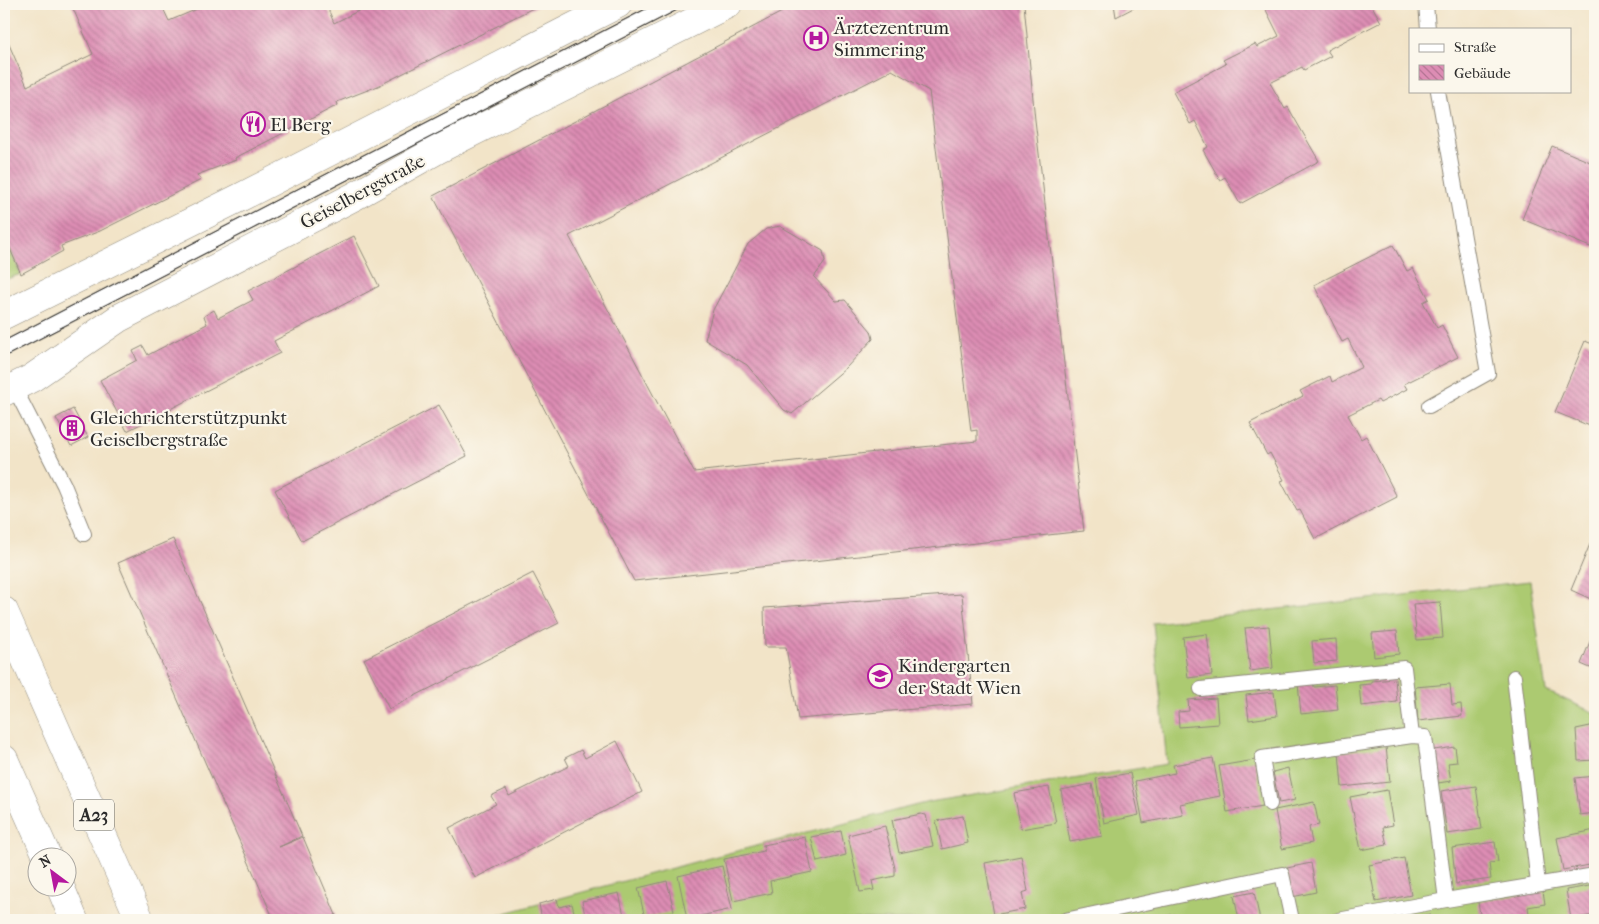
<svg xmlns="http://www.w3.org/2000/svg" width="1599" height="924" font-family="'IM FELL French Canon',serif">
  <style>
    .grass { fill: url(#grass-tufts); stroke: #6c7a4e }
    .garden { fill: #acca71; stroke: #6c7a4e }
    .building { fill: url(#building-back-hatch); fill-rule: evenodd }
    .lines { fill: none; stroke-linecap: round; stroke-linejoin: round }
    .service-casing { stroke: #8e887a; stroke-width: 16 }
    .secondary-casing { stroke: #8e887a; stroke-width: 29 }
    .motorway-casing { stroke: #8e887a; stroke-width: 29 }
    .service { stroke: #fff; stroke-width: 14 }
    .secondary { stroke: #fff; stroke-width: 28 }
    .motorway { stroke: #fff; stroke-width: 28 }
    .tram { stroke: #2b2b2b; stroke-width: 1 }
    .labels { text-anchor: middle; stroke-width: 4.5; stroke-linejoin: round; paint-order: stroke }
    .shield { fill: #fbf7ec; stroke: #696865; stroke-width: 1 }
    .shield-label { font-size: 18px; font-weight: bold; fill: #2b2b2b }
    .poi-label { font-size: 19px; fill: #2b2b2b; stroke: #fbf7ec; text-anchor: start }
    .street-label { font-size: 19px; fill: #2b2b2b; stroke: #fbf7ec }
  </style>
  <defs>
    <pattern id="grass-tufts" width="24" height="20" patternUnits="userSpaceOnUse" patternTransform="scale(1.25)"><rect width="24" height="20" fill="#acca71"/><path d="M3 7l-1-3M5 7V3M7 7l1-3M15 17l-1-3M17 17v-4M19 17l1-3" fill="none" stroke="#8ca45d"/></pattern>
    <pattern id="building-back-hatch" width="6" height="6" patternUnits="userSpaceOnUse" patternTransform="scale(1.25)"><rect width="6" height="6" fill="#dd8db4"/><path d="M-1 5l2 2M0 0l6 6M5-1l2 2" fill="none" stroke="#b37393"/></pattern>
  </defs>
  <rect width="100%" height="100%" fill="#fbf7ec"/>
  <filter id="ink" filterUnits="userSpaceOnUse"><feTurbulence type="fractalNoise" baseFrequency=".02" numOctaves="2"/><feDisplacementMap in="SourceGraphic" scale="10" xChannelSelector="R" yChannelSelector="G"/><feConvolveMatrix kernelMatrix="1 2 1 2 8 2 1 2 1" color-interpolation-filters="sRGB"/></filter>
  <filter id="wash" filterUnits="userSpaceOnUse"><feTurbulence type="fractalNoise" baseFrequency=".0096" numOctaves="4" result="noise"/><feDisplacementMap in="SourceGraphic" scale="20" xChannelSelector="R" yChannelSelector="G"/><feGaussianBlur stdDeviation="1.12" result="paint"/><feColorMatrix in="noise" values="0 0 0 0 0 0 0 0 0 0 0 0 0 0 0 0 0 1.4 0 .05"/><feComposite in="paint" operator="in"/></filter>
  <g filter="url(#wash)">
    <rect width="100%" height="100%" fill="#f2e4c8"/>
    <path class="grass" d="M4,235L21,274L4,280Z"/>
    <path class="garden" d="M1530,581L1546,691L1595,713V920H479L717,856L929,802L1167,764L1153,623Z"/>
    <g id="blocks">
      <path class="building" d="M71,4H161L169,21L209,4H326L334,23L372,4H541L378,86L337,102L338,105L235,158L236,160L197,175L201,180L100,231L61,246L63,251L21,274L4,235V33L27,86L93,54Z
        M797,4H1024L1035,120L1084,531L634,581L433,196ZM892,70L929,91L971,431L977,430V441L694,472L569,236Z
        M1114,4H1141L1116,17Z
        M1263,4H1371L1381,22L1327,50L1331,56L1304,70L1302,67L1270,83L1285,109L1288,107L1319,161L1240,204L1225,177L1220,180L1203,150L1208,147L1195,121L1190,124L1173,92L1226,64L1223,60L1255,44L1257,47L1279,36Z
        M1595,62V77L1590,75Z
        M1552,146L1595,164V249L1522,219Z
        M780,226L823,251L825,262L814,277L836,301L845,300L871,331L873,339L846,368L792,414L784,410L747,365L705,340L713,310L748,244L766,229Z
        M354,236L379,286L274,341L280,353L127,431L100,380L137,360L133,351L143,346L148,355L207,324L204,316L214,310L218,318L253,300L248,291Z
        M1393,245L1407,271L1413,268L1429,299L1423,302L1437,328L1442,325L1458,357L1404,384L1407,389L1380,403L1378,400L1348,415L1361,439L1366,436L1397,497L1315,539L1300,510L1297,511L1281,481L1284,480L1270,453L1267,455L1250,423L1303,396L1300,391L1330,376L1332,382L1362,367L1348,339L1342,342L1314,285Z
        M1585,341L1595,345V428L1555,412Z
        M439,405L467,456L302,541L275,490Z
        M73,409L88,437L71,446L56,418Z
        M1595,532V601L1571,590Z
        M173,539L302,836L279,847L303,837L336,915L323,920H274L118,563Z
        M533,573L559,623L389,709L364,659Z
        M962,594L973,704L798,719L786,647H765L764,608Z
        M1440,602L1443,638L1417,640L1413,604Z
        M1269,626L1273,668L1250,671L1245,628Z
        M1595,629V670L1581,664Z
        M1397,631L1399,654L1374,657L1372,633Z
        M1207,634L1212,675L1188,678L1183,637Z
        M1336,639L1337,661L1314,663L1312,641Z
        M1395,679L1397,702L1361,706L1359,685L1371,684V681Z
        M1313,683L1314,687L1335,685L1338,710L1301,714L1298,684Z
        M1450,684L1452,705L1461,704L1462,716L1418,721L1415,687Z
        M1274,692L1277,716L1249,720L1246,695Z
        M1216,698L1218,724L1179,727L1178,712L1189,711L1188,700Z
        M1595,725V760L1578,761L1576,729Z
        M617,741L642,792L475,878L449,828L496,804L491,796L506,789L509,796L569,766L565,758L581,750L585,758Z
        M1386,747L1390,782L1342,787L1339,752Z
        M1455,747L1457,762L1448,763L1451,781L1438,783L1434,750Z
        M1213,758L1220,796L1180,804L1183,815L1143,823L1135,781L1175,773L1173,765Z
        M1255,760L1263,806L1227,812L1219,766Z
        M1288,768L1295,800L1279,803L1273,772Z
        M1130,773L1139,815L1104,823L1096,779Z
        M1595,776V813L1580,815L1575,778Z
        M1092,784L1102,836L1070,842L1061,790Z
        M1476,786L1482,829L1447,834L1441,791Z
        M1049,787L1056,823L1021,829L1014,793Z
        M1387,790L1393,825L1383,827L1387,845L1361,850L1350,797Z
        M1314,802L1319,825L1309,827L1312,843L1282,849L1275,810Z
        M921,814L926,815L933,846L899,853L892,820Z
        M963,816L968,843L942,849L936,821Z
        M885,826L895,868V876L872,881L874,890L860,892L848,835Z
        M1595,830V864L1563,870L1557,838Z
        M841,831L846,855L817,862L811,837Z
        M805,837L812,872L770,881L772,893L733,901L724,859L764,851L763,845Z
        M1495,842L1498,862L1489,863L1491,879L1456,884L1452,848Z
        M1021,856L1028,891L1022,893L1025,909L994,915L985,863Z
        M1404,858L1411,895L1376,902L1369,865Z
        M1311,863L1316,892L1292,897L1287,868Z
        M722,866L732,909L687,919L678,876Z
        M667,881L674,911L645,918L638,888Z
        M1595,885V915L1571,919L1566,890Z
        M1543,891L1545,904L1528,907L1530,920H1481L1478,902Z
        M1254,892L1260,920H1239L1234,896Z
        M619,893L625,920H586L582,901Z
        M557,899L559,907L572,904L576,920H542L539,904Z
        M1175,914L1176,920H1149V919Z
        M1430,914L1431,920H1398V919Z"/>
    </g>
  </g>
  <g filter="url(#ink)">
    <use href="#blocks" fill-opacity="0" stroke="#8e887a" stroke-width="1"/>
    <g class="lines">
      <defs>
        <path id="service" d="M1426,4L1428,29
          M4,349L672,4
          M14,387L64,485L84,534
          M1429,406L1488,373L1438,91
          M1514,677L1538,884
          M1201,689L1404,668L1412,736L1262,758L1270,804
          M1412,736L1425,737L1446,900
          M1065,920L1282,874L1292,920
          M1338,920L1446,900L1595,875"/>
        <path id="secondary" d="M4,315L241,197L618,4
          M4,392L32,378L119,318L355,196L437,150L728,4"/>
        <path id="motorway" d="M4,611L140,920
          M4,759L47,856
          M60,886L74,920"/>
      </defs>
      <use href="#service" class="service-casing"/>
      <use href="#secondary" class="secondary-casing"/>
      <use href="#motorway" class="motorway-casing"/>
      <use href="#service" class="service"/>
      <use href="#secondary" class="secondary"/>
      <use href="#motorway" class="motorway"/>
      <path class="tram" d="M4,341L655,4
        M4,357L689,4"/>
    </g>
  </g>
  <defs>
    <symbol id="hospital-ring" viewBox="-11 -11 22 22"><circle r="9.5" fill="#fbf7ec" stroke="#b5179e" stroke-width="1.5"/><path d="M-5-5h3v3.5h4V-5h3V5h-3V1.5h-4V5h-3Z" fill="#b5179e"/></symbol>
    <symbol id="restaurant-ring" viewBox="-11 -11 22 22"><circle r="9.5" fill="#fbf7ec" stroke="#b5179e" stroke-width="1.5"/><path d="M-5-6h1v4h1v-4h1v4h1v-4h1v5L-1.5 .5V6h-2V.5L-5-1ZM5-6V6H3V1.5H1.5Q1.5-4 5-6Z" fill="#b5179e"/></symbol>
    <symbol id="building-ring" viewBox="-11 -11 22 22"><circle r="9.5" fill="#fbf7ec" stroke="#b5179e" stroke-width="1.5"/><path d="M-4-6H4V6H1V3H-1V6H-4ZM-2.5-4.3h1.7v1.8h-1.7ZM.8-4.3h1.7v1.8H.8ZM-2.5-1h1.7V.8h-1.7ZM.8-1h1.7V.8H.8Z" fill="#b5179e"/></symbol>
    <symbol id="school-ring" viewBox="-11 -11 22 22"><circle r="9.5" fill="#fbf7ec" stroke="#b5179e" stroke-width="1.5"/><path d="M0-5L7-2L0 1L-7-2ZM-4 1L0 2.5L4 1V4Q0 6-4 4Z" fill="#b5179e"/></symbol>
  </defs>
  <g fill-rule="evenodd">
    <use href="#hospital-ring" x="802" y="24" width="28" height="28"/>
    <use href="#restaurant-ring" x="239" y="110" width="28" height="28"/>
    <use href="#building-ring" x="58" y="414" width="28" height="28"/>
    <use href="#school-ring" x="866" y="662" width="28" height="28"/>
  </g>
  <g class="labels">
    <rect class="shield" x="74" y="799.5" width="40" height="31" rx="4"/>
    <g class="shield-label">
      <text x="94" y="821">A23</text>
    </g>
    <g class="poi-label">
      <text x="834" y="34">Ärztezentrum<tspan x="834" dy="22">Simmering</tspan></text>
      <text x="270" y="131">El Berg</text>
      <text x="90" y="424">Gleichrichterstützpunkt<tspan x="90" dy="22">Geiselbergstraße</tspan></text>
      <text x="898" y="672">Kindergarten<tspan x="898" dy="22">der Stadt Wien</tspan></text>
    </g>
    <g class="street-label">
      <text transform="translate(362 191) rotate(-28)" y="7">Geiselbergstraße</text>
    </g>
  </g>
  <rect width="1599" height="924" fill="none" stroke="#fbf7ec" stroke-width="20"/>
  <rect x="1409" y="28" width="162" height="65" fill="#fbf7ec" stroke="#a8a59f"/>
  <rect x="1419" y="44" width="25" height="8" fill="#ffffff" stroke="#a8a59f"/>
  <text x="1454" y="52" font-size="15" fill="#2b2b2b">Straße</text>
  <rect x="1419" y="65" width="25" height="15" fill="url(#building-back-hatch)" stroke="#a8a59f"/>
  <text x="1454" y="78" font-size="15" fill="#2b2b2b">Gebäude</text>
  <g transform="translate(52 872) rotate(328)"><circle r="24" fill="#fbf7ec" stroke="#a8a59f"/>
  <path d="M0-4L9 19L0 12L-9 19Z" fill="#b5179e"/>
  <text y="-8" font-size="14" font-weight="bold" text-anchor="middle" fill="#2b2b2b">N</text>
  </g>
</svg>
